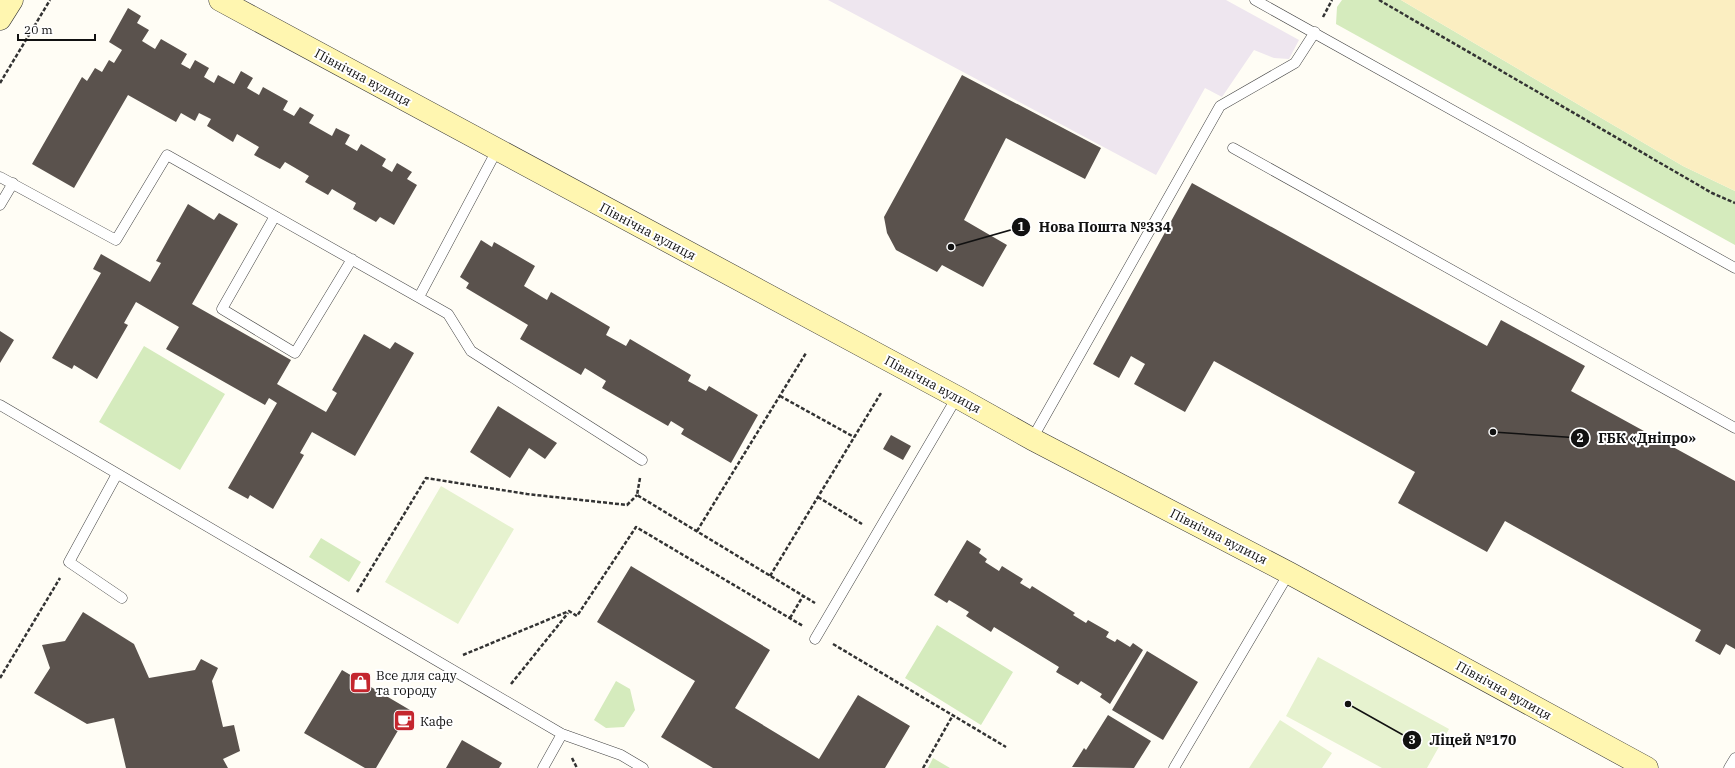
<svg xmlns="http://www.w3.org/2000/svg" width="1735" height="768" font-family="'IBM Plex Serif',serif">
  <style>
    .industrial { fill: #eee6ef }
    .green { fill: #d5ebbd }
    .sand { fill: #fbeec1 }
    .pitch { fill: #e6f2cf }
    .building { fill: #5a524d }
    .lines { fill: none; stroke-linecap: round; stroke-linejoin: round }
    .lane-casing { stroke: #444; stroke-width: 11 }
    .secondary-casing { stroke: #333; stroke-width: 23 }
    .path { stroke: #333; stroke-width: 2.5; stroke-dasharray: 4 2; stroke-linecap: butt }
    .lane { stroke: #fff; stroke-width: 10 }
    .secondary { stroke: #fff6b0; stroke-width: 22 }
    .labels { text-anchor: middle; stroke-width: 4; stroke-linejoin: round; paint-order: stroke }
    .street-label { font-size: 13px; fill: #111; stroke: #fff }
    .poi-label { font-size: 13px; fill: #111; stroke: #fff; text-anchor: start }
    .leader { fill: none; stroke: #111; stroke-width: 1.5 }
    .callout-dot { fill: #111; stroke: #fff; stroke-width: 1.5 }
    .mark-label { font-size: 12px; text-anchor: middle; font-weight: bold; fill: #fff }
    .callout-label { font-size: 14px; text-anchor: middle; font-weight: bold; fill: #111; stroke: #fff; stroke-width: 4; stroke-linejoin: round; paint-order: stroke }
  </style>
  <rect width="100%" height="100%" fill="#fffdf5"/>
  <path class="industrial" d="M828,0H1226L1299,40L1289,59L1274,58L1254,50L1222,97L1205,88L1156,175Z"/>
  <path class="green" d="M1342,0H1401L1683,166L1735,191V245L1336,24L1337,7Z
    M144,346L225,394L180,470L99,422Z
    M321,538L361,562L349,582L309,557Z
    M937,625L1013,672L981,725L905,678Z
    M616,681L630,689L635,710L624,727L606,728L594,720Z
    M933,758L950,768H928Z"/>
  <path class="sand" d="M1401,0H1735V191L1683,166Z"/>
  <path class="pitch" d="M441,486L514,529L458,624L385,582Z
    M1318,657L1449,729L1427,768H1382L1286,716Z
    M1280,720L1332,753L1322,768H1249Z"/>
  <path class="building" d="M128,8L141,16L137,23L149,30L142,41L155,49L161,39L187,54L181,64L190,69L195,60L209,68L204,77L214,83L218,75L234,84L241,71L253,78L247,88L259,95L263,87L288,101L283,110L294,116L300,107L314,115L309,123L332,136L336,128L350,135L345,144L357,151L361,144L386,159L382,166L392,172L397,163L412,172L407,179L417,185L394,225L380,217L376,222L353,209L356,203L332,189L328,195L305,182L309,176L285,162L280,169L254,155L259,147L237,134L233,142L207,126L211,119L199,113L195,121L181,113L176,122L128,95L74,188L32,164L82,77L87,81L95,68L102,72L109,60L114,63L122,50L109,42Z
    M962,75L1101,148L1085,179L1006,138L964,220L1007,245L983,287L942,265L937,272L896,250L887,233L884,217Z
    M1192,183L1487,346L1501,320L1585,366L1571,391L1735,481V649L1726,644L1720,655L1695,641L1701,630L1505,521L1487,552L1398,503L1415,472L1214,361L1185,412L1134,384L1145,364L1131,356L1119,378L1093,364Z
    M188,204L214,220L219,213L238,224L192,304L291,360L277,384L326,412L337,393L332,390L364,334L390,349L395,342L414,353L355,456L312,432L300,453L304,455L273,509L250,495L248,499L228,488L277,403L269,398L265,405L166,349L179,327L136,302L124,323L128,325L97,379L74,365L72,369L52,358L101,273L93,269L101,254L150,282L161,263L156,261Z
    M481,240L492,247L494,242L535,266L524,286L547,300L551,292L610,327L606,335L626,346L630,339L691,375L688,381L706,391L709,386L758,415L731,463L681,434L684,429L671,421L668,426L602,388L606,381L585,368L581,375L520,339L528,325L466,288L469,283L460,277Z
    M0,331L14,340L0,363Z
    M498,406L557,443L545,459L529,448L510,478L470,452Z
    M891,435L911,446L903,460L883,449Z
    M967,540L981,549L979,553L987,559L985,562L999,571L1002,566L1023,579L1020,583L1030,589L1032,586L1075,613L1073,615L1086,623L1088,620L1109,632L1106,637L1115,642L1117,639L1130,647L1133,643L1143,650L1110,704L1100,697L1102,694L1081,681L1078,685L1056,672L1059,667L994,627L991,632L966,616L969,612L949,600L947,603L934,595Z
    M631,566L770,650L735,708L819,759L858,695L910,726L885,768H713L661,737L695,681L597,622Z
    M83,612L134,644L149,678L195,670L201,659L218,668L212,681L223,727L234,725L240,751L223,759L228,768H126L114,718L87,724L34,693L50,668L42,645L65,641Z
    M1147,651L1198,682L1163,740L1112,710Z
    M342,670L410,710L376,768H365L304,733Z
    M1108,715L1151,741L1134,768L1072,767L1084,748L1086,750Z
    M462,740L502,763L499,768H446Z"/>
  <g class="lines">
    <defs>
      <path id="lane" d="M1255,0L1735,268
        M1233,148L1735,428
        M0,177L116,240L167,155L448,314L471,351L642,460
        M0,205L13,183
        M275,216L222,309L295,353L352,259
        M419,297L497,150
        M0,405L562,734L621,755L643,768
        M1032,439L1220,106L1295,63L1315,32
        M117,474L69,562L122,598
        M815,639L957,397
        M543,768L562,734
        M1174,768L1289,573
        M1729,768L1735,758"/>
      <path id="secondary" d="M220,0L957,397L1032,439L1289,573L1647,768
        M0,19L12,0"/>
    </defs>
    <use href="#lane" class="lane-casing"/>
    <use href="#secondary" class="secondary-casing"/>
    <path class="path" d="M1379,0L1712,193L1735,203
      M1323,17L1332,0
      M0,83L50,0
      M780,396L854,437
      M640,478L637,495L815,603
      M818,497L862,524
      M697,531L806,353
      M770,576L881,393
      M357,592L426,478L527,494L627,505L637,495
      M790,618L803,596
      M833,644L1006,747
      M463,655L569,611L577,616L636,527L803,626
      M0,678L60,578
      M511,684L568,613
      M572,758L577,768
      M923,768L953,715"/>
    <use href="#lane" class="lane"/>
    <use href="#secondary" class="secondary"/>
  </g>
  <defs>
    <symbol id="shop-square" viewBox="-11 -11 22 22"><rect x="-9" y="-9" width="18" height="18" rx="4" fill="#c4262e" stroke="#fff"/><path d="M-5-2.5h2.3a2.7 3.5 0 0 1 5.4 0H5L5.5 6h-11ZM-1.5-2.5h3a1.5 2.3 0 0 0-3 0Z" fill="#fff"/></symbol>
    <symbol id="cafe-square" viewBox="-11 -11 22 22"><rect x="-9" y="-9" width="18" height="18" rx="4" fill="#c4262e" stroke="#fff"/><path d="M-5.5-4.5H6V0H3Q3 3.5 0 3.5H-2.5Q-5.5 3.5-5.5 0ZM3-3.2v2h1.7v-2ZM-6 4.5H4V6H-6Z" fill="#fff"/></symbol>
  </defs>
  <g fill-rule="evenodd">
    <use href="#shop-square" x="348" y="670" width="25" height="25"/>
    <use href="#cafe-square" x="392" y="708" width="25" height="25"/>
  </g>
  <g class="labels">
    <g class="street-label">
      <text transform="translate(363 77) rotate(28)" y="5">Північна вулиця</text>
      <text transform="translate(648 231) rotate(28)" y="5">Північна вулиця</text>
      <text transform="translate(933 384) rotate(28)" y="5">Північна вулиця</text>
      <text transform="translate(1219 536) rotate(27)" y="5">Північна вулиця</text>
      <text transform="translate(1504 690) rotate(29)" y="5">Північна вулиця</text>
    </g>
    <g class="poi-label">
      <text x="376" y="680">Все для саду<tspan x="376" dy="15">та городу</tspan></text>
      <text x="420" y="726">Кафе</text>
    </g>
  </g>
  <path class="leader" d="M951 247L1021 227M1493 432L1580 438M1348 704L1412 740"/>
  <g class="callout-dot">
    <circle cx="951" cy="247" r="4"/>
    <circle cx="1493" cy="432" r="4"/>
    <circle cx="1348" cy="704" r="4"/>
    <circle cx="1021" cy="227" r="10"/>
    <circle cx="1580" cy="438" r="10"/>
    <circle cx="1412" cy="740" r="10"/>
  </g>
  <g class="mark-label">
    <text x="1021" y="231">1</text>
    <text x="1580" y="442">2</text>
    <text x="1412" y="744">3</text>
  </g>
  <g class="callout-label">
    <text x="1105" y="232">Нова Пошта №334</text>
    <text x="1647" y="443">ГБК «Дніпро»</text>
    <text x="1473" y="745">Ліцей №170</text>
  </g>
  <path d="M18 34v6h77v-6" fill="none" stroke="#111111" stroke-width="2"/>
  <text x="24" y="34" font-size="12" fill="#111111" stroke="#ffffff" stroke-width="3" paint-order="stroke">20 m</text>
</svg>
